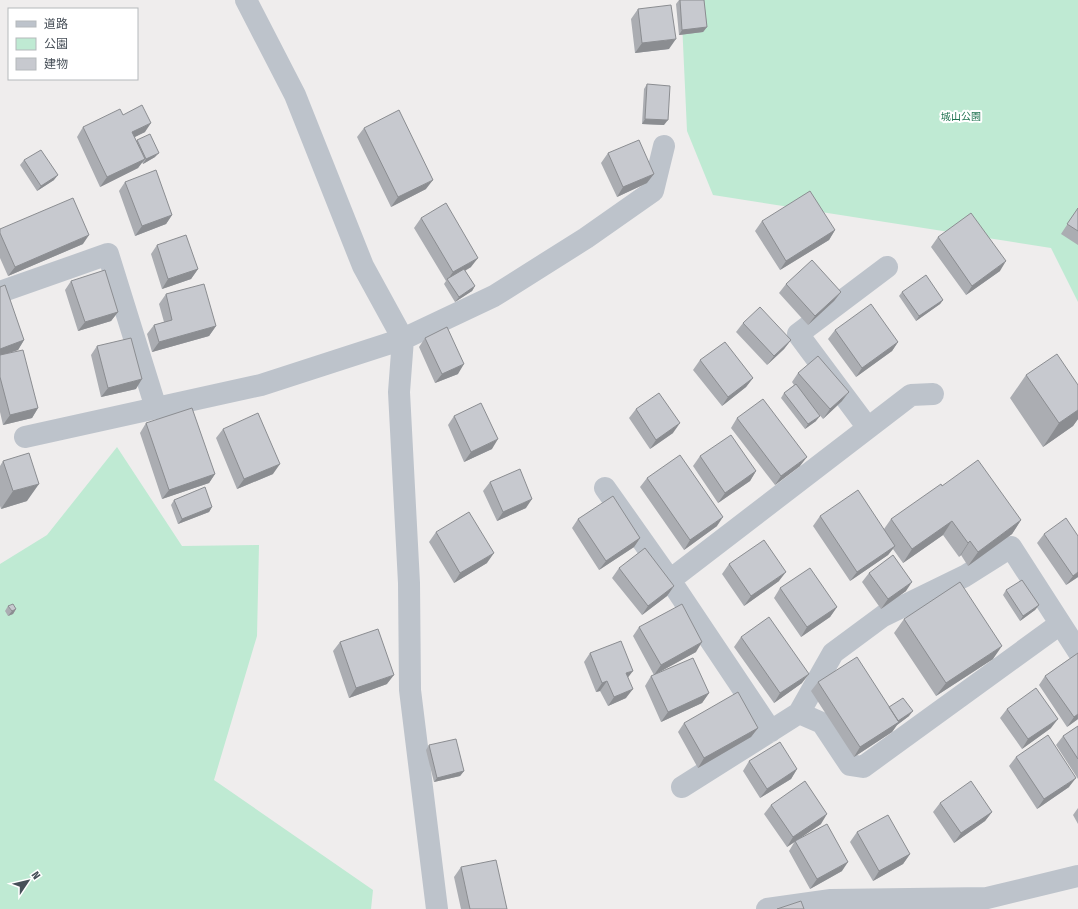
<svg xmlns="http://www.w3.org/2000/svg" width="1078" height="909" font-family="'Fira Sans Condensed','Noto Sans JP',sans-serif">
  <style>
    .green { fill: #bfead3 }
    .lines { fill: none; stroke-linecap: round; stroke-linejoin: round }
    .minor { stroke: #bdc3cb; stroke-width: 22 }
    .wall { fill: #abadb2 }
    .shaded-wall { fill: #8b8d91 }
    .building { fill: #c7c9cf; stroke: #8b8d91 }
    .labels { text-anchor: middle; stroke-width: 4; stroke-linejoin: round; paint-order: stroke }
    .park-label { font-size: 10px; fill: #1f724f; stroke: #fff }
  </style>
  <rect width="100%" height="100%" fill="#efeded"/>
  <path class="green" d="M681,0H1078V302L1051,248L713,195L687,131Z
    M117,447L182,546L259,545L257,636L214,780L373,890L371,909H0V564L47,535Z"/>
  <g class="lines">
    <path class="minor" d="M246,0L295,95L363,266L403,339L399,392L409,583L410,690L437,909
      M0,292L108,254L156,408
      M868,428L798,334L887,267
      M25,437L261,385L403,339L494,296L586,238L653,191L664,146
      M605,488L670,580L771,731
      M670,580L911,395L933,394
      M799,713L822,723L850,765L863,767L1060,624
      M682,787L799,713L833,653L883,616L965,576L1011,547L1078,651
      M767,909L831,900L987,898L1078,876"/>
  </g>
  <path class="wall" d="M679,0H704L707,27L703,32L679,35L676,4Z
    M638,9L669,49L635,53L631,19Z
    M647,84L664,125L642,124L644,89Z
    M123,115L145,132L134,137L136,141L137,140L155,157L143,164L142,162L138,168L100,187L77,137L83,127Z
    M364,128L426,189L391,207L357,137Z
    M608,153L647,183L617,197L601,163Z
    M24,160L54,180L37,191L20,165Z
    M125,182L172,215L166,224L135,236L119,191Z
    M1078,208V245L1061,234Z
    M421,218L471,267L465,271L475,286L472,291L455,302L444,284L446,281L414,228Z
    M762,221L835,230L829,240L780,270L755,231Z
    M0,229L83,244L8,276L0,258Z
    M938,237L1000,271L966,295L931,247Z
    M157,245L198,269L191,279L162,289L151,254Z
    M71,281L118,312L111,321L78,331L65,290Z
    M786,284L841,292L834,301L808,325L779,293Z
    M0,287L24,340L18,350L5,354L38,408L32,418L3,425L0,412Z
    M902,292L943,300L940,304L916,321L899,296Z
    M166,294L216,326L209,336L152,352L147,334L154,325L164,322L159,304Z
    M743,323L791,340L784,349L767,365L736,332Z
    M835,330L898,342L892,351L856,377L828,339Z
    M425,338L458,374L435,383L419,347Z
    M97,346L136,389L101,397L91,355Z
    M700,360L753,378L746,387L722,406L693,370Z
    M798,373L842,401L823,419L810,404L816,421L805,429L781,398L784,393L794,385L792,382Z
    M1026,375L1078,385V419L1073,426L1043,447L1010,398Z
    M636,409L673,433L650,449L629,418Z
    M454,416L492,449L464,462L448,425Z
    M737,418L800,466L775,485L731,428Z
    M146,423L215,474L209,483L162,499L140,433Z
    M223,429L273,474L237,489L216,438Z
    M700,456L756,471L750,481L718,503L693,466Z
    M3,461L27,501L1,509L0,506V466Z
    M647,478L717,526L684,550L640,487Z
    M490,482L526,508L497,521L483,491Z
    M942,486L1021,520L1012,534L968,566L961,555L959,557L943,535L903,563L893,549L888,555L850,581L813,526L820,516L884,529L891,519Z
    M174,500L212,507L209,512L178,524L171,505Z
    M578,519L640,538L634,547L599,570L572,528Z
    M436,532L487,563L454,583L429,542Z
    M1044,534L1078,577L1066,585L1037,543Z
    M729,564L779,581L744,606L722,574Z
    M619,568L674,586L667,596L642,615L612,578Z
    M869,573L906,591L881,609L862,582Z
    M780,588L837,607L830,617L801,637L774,598Z
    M1006,590L1039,605L1035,610L1020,621L1003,595Z
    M8,606L16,609L13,614L8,616L5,611Z
    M904,619L993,659L936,696L894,633Z
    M639,627L696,652L654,675L633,636Z
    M741,637L802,683L774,703L734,647Z
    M340,642L387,684L349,698L333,651Z
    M590,653L628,678L626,698L608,706L600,691L596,692L584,662Z
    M1078,653V719L1067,727L1039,685L1045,676Z
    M651,676L709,693L702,703L661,722L645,686Z
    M818,682L889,707L909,716L897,725L892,732L854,757L811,691Z
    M1007,709L1051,728L1022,749L1000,718Z
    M684,723L758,728L751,737L698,768L678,732Z
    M1078,726V779L1056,745L1063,736Z
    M429,745L464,771L460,776L434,782L426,750Z
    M1016,757L1069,787L1037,809L1009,766Z
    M749,761L797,769L791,779L760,798L743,771Z
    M940,803L992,812L985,821L954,843L933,812Z
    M771,805L821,824L787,847L764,814Z
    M1078,808V824L1073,815Z
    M857,832L910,854L903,864L873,881L850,842Z
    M795,841L842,871L810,889L789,851Z
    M461,867L507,909H461L454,877Z"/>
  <path class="shaded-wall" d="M707,27L703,32L679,35L682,30Z
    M676,39L669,49L635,53L642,43Z
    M645,119L668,120L664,125L642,124Z
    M151,123L145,132L125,142L132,132Z
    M159,153L155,157L143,164L146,159Z
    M145,159L138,168L100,187L107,177Z
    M654,174L647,183L617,197L623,187Z
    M58,175L54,180L37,191L41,186Z
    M433,180L426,189L391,207L398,197Z
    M172,215L166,224L135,236L142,226Z
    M835,230L829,240L780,270L786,261Z
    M89,235L83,244L8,276L15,267Z
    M478,258L471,267L448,280V279L453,272Z
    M1006,261L1000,271L966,295L972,286Z
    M198,269L191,279L162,289L168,279Z
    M475,286L472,291L455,302L459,297Z
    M841,292L834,301L808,325L815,316Z
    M943,300L940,304L916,321L919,316Z
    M118,312L111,321L78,331L85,322Z
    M216,326L209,336L152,352L159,342Z
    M24,340L18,350L0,356V349Z
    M791,340L784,349L767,365L774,356Z
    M898,342L892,351L856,377L862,368Z
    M464,364L458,374L435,383L442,374Z
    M753,378L746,387L722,406L728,397Z
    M142,379L136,389L101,397L108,388Z
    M849,392L842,401L823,419L830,409Z
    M38,408L32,418L3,425L10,415Z
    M1078,410V419L1073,426L1043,447L1059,423Z
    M820,416L816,421L805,429L808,424Z
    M680,423L673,433L650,449L656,440Z
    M498,439L492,449L464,462L471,452Z
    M807,457L800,466L775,485L781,476Z
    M280,464L273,474L237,489L244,479Z
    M756,471L750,481L718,503L725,493Z
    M215,474L209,483L162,499L169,490Z
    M39,484L27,501L1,509L13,491Z
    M532,499L526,508L497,521L503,512Z
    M212,507L209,512L178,524L182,519Z
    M723,517L717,526L684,550L690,540Z
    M1021,520L1012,534L968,566L978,552Z
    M952,521L943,535L903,563L912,549Z
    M640,538L634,547L599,570L606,561Z
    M970,541L961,555L959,557L968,543Z
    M895,546L888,555L850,581L857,572Z
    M494,553L487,563L454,583L460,573Z
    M786,572L779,581L744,606L751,596Z
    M1078,572V577L1066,585L1073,576Z
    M912,582L906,591L881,609L888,599Z
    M674,586L667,596L642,615L648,606Z
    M1039,605L1035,610L1020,621L1023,616Z
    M837,607L830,617L801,637L807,627Z
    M16,609L13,614L8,616L12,611Z
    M702,642L696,652L654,675L661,665Z
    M1002,646L993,659L936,696L946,683Z
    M633,671L626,680V673Z
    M809,674L802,683L774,703L780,693Z
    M394,675L387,684L349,698L356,688Z
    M607,681L600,691L596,692L602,683Z
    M633,689L626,698L608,706L614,697Z
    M709,693L702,703L661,722L668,712Z
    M913,711L909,716L897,725L892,732L854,757L860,747Z
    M1078,714V719L1067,727L1074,717Z
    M1058,719L1051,728L1022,749L1028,739Z
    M758,728L751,737L698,768L704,758Z
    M797,769L791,779L760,798L767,789Z
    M464,771L460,776L434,782L437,778Z
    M1076,778L1069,787L1037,809L1044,799Z
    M992,812L985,821L954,843L961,833Z
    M827,814L821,824L787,847L793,837Z
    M910,854L903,864L873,881L879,871Z
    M848,862L842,871L810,889L817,879Z"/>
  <path class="building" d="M680,0H704L707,27L682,30Z
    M671,5L676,39L642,43L638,9Z
    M647,84L670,86L668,120L645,119Z
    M142,105L151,123L132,132L145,159L107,177L83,127L120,109L123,115Z
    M399,110L433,180L398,197L364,128Z
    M150,134L159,153L146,159L137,140Z
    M639,140L654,174L623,187L608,153Z
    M41,150L58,175L41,186L24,160Z
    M156,170L172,215L142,226L125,182Z
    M810,191L835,230L786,261L762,221Z
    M73,198L89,235L15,267L0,233V229Z
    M446,203L478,258L453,272L421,218Z
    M1078,208V231L1067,224Z
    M971,213L1006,261L972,286L938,237Z
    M186,235L198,269L168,279L157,245Z
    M812,260L841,292L815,316L786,284Z
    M464,269L475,286L459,297L447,279Z
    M105,270L118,312L85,322L71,281Z
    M926,275L943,300L919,316L902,292Z
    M204,284L216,326L159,342L154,325L172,320L166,294Z
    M5,285L24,340L0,349V287Z
    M871,304L898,342L862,368L835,330Z
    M760,307L791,340L774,356L743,323Z
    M447,327L464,364L442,374L425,338Z
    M131,338L142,379L108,388L97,346Z
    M725,342L753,378L728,397L700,360Z
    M23,350L38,408L10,415L0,377V355Z
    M1057,354L1078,385V410L1059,423L1026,375Z
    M818,356L849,392L830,409L798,373Z
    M796,384L820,416L808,424L784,393Z
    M659,393L680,423L656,440L636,409Z
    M763,399L807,457L781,476L737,418Z
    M481,403L498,439L471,452L454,416Z
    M192,408L215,474L169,490L146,423Z
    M258,413L280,464L244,479L223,429Z
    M731,435L756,471L725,493L700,456Z
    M29,453L39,484L13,491L3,461Z
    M680,455L723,517L690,540L647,478Z
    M978,460L1021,520L978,552L970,541L968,543L952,521L912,549L891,519L941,484L942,486Z
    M520,469L532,499L503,512L490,482Z
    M205,487L212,507L182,519L174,500Z
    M858,490L895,546L857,572L820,516Z
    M613,496L640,538L606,561L578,519Z
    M469,512L494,553L460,573L436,532Z
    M1066,518L1078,536V572L1073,576L1044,534Z
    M764,540L786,572L751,596L729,564Z
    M645,548L674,586L648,606L619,568Z
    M893,555L912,582L888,599L869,573Z
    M810,568L837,607L807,627L780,588Z
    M1022,580L1039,605L1023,616L1006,590Z
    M960,582L1002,646L946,683L904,619Z
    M13,604L16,609L12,611L8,606Z
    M682,604L702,642L661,665L639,627Z
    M769,617L809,674L780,693L741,637Z
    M378,629L394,675L356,688L340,642Z
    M621,641L633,671L626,673L633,689L614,697L607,681L602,683L590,653Z
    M1078,653V714L1074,717L1045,676Z
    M857,657L899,722L860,747L818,682Z
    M693,658L709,693L668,712L651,676Z
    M1036,688L1058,719L1028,739L1007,709Z
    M738,692L758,728L704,758L684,723Z
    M903,698L913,711L898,721L889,707Z
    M1078,726V759L1063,736Z
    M1048,735L1076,778L1044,799L1016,757Z
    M456,739L464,771L437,778L429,745Z
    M780,742L797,769L767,789L749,761Z
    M805,781L827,814L793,837L771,805Z
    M971,781L992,812L961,833L940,803Z
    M888,815L910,854L879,871L857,832Z
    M827,824L848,862L817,879L795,841Z
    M496,860L507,909H470L461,867Z
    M801,901L804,909H777Z"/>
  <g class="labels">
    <g class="park-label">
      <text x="961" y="120">城山公園</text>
    </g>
  </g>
  <rect x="8" y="8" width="130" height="72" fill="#ffffff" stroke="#b5b9bc"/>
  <rect x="16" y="21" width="20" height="6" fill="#bdc3cb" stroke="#b5b9bc"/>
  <text x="44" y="28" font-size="12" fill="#474f58">道路</text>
  <rect x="16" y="38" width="20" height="12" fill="#bfead3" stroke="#b5b9bc"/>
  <text x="44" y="48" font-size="12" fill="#474f58">公園</text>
  <rect x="16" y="58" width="20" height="12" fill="#c7c9cf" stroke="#b5b9bc"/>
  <text x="44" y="68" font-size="12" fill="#474f58">建物</text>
  <g transform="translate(28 881) rotate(55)" stroke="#ffffff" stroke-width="3" paint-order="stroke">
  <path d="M0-3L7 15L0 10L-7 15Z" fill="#474f58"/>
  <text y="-6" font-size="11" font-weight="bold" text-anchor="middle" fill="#474f58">N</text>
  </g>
</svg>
